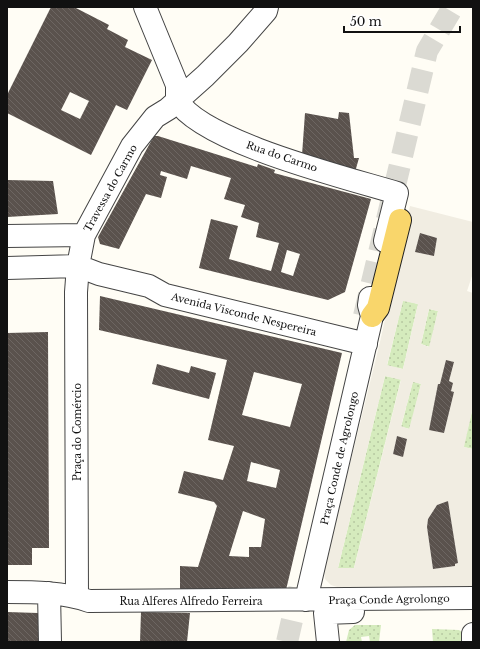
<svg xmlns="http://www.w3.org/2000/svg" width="480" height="649" font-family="'Libre Baskerville',serif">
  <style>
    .grass { fill: url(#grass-dots) }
    .plaza { fill: #f1ede2; fill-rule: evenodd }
    .building { fill: url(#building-back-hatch); fill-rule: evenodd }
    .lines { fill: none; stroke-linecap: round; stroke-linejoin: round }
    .major-tunnel { stroke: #dbdad3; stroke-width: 22; stroke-dasharray: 22 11; stroke-linecap: butt }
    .minor-casing { stroke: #444; stroke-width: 24 }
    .major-casing { stroke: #222; stroke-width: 24 }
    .minor { stroke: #fff; stroke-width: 22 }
    .major { stroke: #f9d66b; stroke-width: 22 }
    .labels { text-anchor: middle; stroke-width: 4; stroke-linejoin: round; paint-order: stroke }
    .street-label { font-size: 10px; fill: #111; stroke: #fff }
  </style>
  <defs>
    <pattern id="grass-dots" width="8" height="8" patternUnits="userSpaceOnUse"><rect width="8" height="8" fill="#d5ebbd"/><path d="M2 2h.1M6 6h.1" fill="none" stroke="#b6c8a1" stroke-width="1.8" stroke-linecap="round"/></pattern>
    <pattern id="building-back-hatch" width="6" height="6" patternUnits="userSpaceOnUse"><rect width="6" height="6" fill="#5a524d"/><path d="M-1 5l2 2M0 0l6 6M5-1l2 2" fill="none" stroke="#6d6662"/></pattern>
  </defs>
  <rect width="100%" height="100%" fill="#fffdf5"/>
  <path class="grass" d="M403,300L418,304L403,369L387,366Z
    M429,309L438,311L430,347L421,344Z
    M385,376L401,379L354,568H338Z
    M413,381L421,384L410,429L401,427Z
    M473,407V449L463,447Z
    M355,625H381L379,642H370L369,636L361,637L362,642H346L349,630Z
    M432,629L459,630L463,633L466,642H433Z"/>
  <path class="plaza" d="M410,206L473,222V273L467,291L473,293V407L464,447L473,449V588H340L331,585L325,579L324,570L380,342ZM420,233L437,238L434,256L415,252ZM403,301L418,304L403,369L387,365ZM429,309L438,311L429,347L421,344ZM454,363L449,381L453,383L451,391L454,392L444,433L429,430L438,384H440ZM385,376L401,380L354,568H338ZM413,382L421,384L409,429L401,426ZM397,436L407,439L403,456L393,454ZM448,501L458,563L455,564V566L433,569L427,527L428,519L437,505Z"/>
  <path class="building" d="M51,7H74L109,25L107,29L128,40L125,47L152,60L127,110L116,105L91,155L7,113V95ZM70,92L89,101L80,119L61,110Z
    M339,112L349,113L354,158H359L355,172L302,155L305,113L338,119Z
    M154,136H158L257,167L258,164L275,170L274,173L371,199L345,292L328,300L199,268L211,219L238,226L229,259L271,271L279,243L256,237L259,223L241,217L245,205L224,199L231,178L191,166L187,179L161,171L160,175L167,177L161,198L146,194L119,249L100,244L98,237ZM287,250L300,254L293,276L281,272Z
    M7,180L53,181L58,214L7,217Z
    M420,233L437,238L434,256L415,252Z
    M100,296L342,353L286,590L180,589V566L198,567L217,506L214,502L178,493L184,471L223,480L234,446L208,440L227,360L99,330ZM254,372L302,384L290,427L242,415ZM251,462L280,470L276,488L247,481ZM243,511L265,519L261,547H249V557L229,556Z
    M48,332L49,548H32V565H7V333Z
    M446,360L454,362L449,381L453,383L451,391L454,392L444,433L429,430L438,384H440Z
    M157,364L189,373L191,366L216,373L209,399L152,384Z
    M397,436L407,439L403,457L393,454Z
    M448,501L458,563L455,564V566L433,569L427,527L428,519L437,505Z
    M7,612L38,613V642H7Z
    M141,612L190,613L187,642H140Z"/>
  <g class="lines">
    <path class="major-tunnel" d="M364,316L427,51L453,7
      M287,642L301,581"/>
    <defs>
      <path id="minor" d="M145,7L177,85V100
        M177,100C201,142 348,178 397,193L385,241
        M7,236L84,235
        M7,268L78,266L99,274L149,286L165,295L366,344
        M7,592C34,592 63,592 89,601L473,598
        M49,593L50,642
        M77,597L76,292L78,266L84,235L132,146L155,117L168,109L205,76L238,43L266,11L267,7
        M306,600L372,316L369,305L370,298
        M328,642L325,613L353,612
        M473,642V634"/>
      <path id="major" d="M372,316L378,308L400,220"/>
    </defs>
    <use href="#minor" class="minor-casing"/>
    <use href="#major" class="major-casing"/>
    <use href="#minor" class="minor"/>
    <use href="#major" class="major"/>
  </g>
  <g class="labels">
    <g class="street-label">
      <text transform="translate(282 156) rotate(19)" y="4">Rua do Carmo</text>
      <text transform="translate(110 188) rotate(-61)" y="4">Travessa do Carmo</text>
      <text transform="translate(244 314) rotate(14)" y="4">Avenida Visconde Nespereira</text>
      <text transform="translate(77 432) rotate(-90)" y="4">Praça do Comércio</text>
      <text transform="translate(339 458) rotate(-77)" y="4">Praça Conde de Agrolongo</text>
      <text transform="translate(389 599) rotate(-1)" y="4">Praça Conde Agrolongo</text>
      <text x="191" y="605">Rua Alferes Alfredo Ferreira</text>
    </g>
  </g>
  <rect width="480" height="649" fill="none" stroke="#111111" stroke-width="16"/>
  <path d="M344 26v6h116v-6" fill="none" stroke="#111111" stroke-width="2"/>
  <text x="350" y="26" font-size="12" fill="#111111" stroke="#ffffff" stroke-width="3" paint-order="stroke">50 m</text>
</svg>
